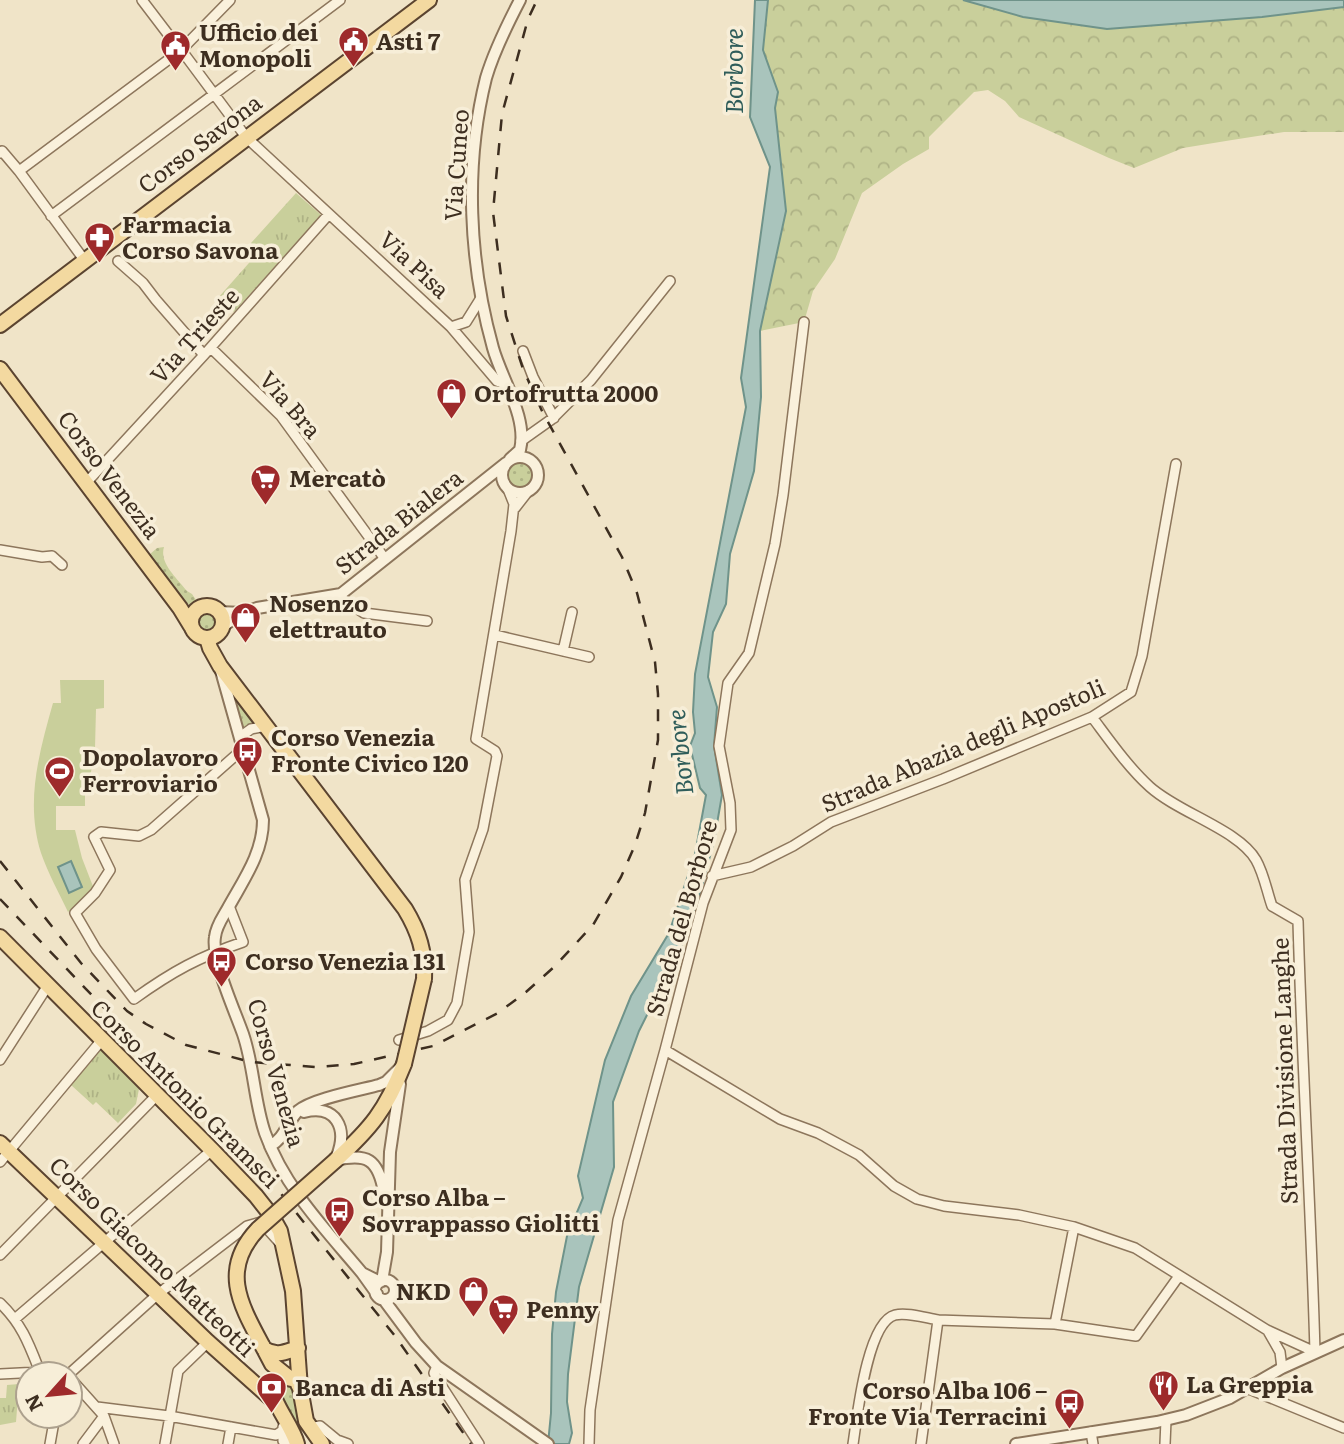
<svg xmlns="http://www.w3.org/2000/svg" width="1344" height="1444" font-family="Literata,serif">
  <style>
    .grass { fill: url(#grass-dots) }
    .forest { fill: url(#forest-crowns) }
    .park { fill: url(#park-tufts) }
    .pitch { fill: #c9cf9b }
    .water { fill: #a9c4bc; stroke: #6f938a; stroke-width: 2 }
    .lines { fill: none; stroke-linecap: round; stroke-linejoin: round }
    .minor-casing { stroke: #8d765c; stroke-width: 12 }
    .tertiary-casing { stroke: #8d765c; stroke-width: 14 }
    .primary-casing { stroke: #5b4430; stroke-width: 18 }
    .minor { stroke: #faf1dc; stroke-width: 9 }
    .tertiary { stroke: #faf1dc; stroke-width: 10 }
    .primary { stroke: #f3d9a0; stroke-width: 14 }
    .rail { stroke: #3d2e20; stroke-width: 2.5; stroke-dasharray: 12 12; stroke-linecap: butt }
    .primary-bridge-casing { stroke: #5b4430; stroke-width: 18; stroke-linecap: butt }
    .primary-bridge { stroke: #f3d9a0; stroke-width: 14 }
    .labels { text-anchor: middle; stroke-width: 7; stroke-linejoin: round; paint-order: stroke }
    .poi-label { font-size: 23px; font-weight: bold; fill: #3d2e20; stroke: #f7eed8; text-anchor: start }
    .street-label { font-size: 23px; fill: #3d2e20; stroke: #f7eed8 }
    .water-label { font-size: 24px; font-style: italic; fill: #2f5d5a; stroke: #f7eed8 }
  </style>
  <defs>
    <pattern id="grass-dots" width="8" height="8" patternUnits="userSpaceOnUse" patternTransform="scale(1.75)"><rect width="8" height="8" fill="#c9cf9b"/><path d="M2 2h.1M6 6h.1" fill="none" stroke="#aeb285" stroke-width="1.8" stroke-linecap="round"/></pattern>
    <pattern id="forest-crowns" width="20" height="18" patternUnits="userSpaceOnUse" patternTransform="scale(1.75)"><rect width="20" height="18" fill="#c9cf9b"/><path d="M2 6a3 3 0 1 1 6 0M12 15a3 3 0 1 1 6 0" fill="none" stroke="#aeb285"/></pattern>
    <pattern id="park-tufts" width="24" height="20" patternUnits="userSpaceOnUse" patternTransform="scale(1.75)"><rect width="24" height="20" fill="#c9cf9b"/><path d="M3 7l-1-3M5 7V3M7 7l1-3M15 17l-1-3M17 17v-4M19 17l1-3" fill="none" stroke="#aeb285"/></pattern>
  </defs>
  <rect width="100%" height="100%" fill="#f0e4c8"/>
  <path class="grass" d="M507 475a13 13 0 1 1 26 0a13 13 0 1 1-26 0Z
    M164,547C159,563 177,578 187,591L192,594L196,600L194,604H188L149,555L157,548Z
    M198 622a9 9 0 1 1 18 0a9 9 0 1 1-18 0Z
    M235,697L256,722L242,728Z
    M285,1384L292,1386L293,1390L298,1424L279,1394L280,1388Z"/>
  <path class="forest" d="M768,0H963L1023,17H1262L1344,7V132H1284L1232,140L1183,148L1134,168L1109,158L1019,117L1005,101L988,90L974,92L929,137V149L903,164L862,193L835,259L813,291L804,322L760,331L786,211L775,108L778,92L763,50Z"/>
  <path class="park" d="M296,193L321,215L234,312L218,298L256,255L251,243Z
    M101,1050L139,1089L136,1104L118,1123L96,1102L93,1105L71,1085Z
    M19,1384L16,1422L0,1425V1398H6L7,1385Z"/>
  <path class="pitch" d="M60,680H104V708L96,709L95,748L91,772L85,780V806H56V830H75L82,858L94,889L68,912C59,893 48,873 41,853C25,802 39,753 53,703H61Z"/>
  <path class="water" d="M755,0H768L763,50L778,92L775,108L786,211L760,331L761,397L754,471L730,554L726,604L713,632L708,677L717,707L714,746L722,795L714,841L691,927L639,1031L613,1102L614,1167L579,1287L568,1374L567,1402L572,1433L569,1444H548L551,1413L552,1334L556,1292L567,1236L583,1198L578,1176L605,1060L631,996L669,933L695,854L706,795L700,788L690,746L695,733L693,712L695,674L746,407L741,378L770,167L750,117Z
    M963,0H1344V7L1262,17L1107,29L1023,17Z
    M71,861L82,887L69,893L58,867Z"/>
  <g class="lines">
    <defs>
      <path id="minor" d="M142,0L177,46
        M185,46L230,0
        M185,55L246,137L451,327L497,381L505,384
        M0,153L2,151L19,171L85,261
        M19,171L176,54
        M51,216L340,0
        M118,261L143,283L156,300L204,355
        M451,327L466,322L481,298
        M211,348L281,416L385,559
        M523,351L533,377L554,418
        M521,441L552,419L591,380L670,281
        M87,482L204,355L329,214
        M515,508L529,490
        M0,550L42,557L52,556L62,565
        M338,596L364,613L427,621
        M495,635L589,657
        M563,651L572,612
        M240,737L251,729L266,726
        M712,876L751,867L793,846L831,822L943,779L1092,717L1131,692L1142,656L1176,464
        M229,906L243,942C199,957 173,971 134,999L96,949L75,913L95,893L110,870L94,837L101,832L139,836L151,830L244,748
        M399,1040L428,1031L448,1020L457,1003L469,932L465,880L483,829L497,756L495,751L476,739L511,531L514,504L508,489
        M665,1050L780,1119L818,1133L859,1155L894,1186L917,1199L944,1206L1019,1215L1074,1227L1135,1248L1267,1330L1315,1352C1311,1208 1302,1065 1298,921L1272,906C1267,892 1264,874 1256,860C1239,830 1179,813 1150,787C1128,767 1110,741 1092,717
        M0,1060L47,987
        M0,1162L101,1041
        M0,1255L156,1096
        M0,1303C22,1324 29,1344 40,1372
        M16,1318L212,1150
        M1055,1324L1136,1336L1179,1276
        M1268,1331L1280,1352L1282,1368
        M437,1366L434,1373L437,1379L479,1444
        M0,1374L40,1372L60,1374
        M69,1374L158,1294L247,1226L261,1222L280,1243
        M70,1378L104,1416L114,1444
        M1249,1389L1344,1428
        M97,1407L169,1416L276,1435L282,1431L287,1420
        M283,1427V1441L296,1439
        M309,1428L320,1426L337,1440L348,1444
        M1091,1432L1093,1444
        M50,1444L55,1416
        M83,1444L104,1416
        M165,1444L178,1371L208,1342
        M228,1444L231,1427
        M589,1444L590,1410L618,1220L665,1050L703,903L731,830L730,803L719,746L728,683L749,653L775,544L783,495L804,322
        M853,1444C857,1418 867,1322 895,1315C907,1312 926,1318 938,1320
        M921,1444L938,1320L1055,1324L1074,1227
        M1165,1444L1166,1420"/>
      <path id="tertiary" d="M502 475a18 18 0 1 1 36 0a18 18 0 1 1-36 0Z
        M510,459L520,450C528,418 502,380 493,348C469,262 464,166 486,78C494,51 507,25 520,0
        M219,612L243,613
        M223,626L243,613L257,608L341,594L506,463
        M221,671L263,820C263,853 244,879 228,908C223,917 216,926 215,937C211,959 235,1011 243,1034C254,1066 254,1101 265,1133C284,1187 326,1230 362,1273
        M304,1112C336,1104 348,1128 337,1156
        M270,1146C285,1138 287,1122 298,1111C311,1099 360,1090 379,1085L386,1082L400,1068
        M336,1160C367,1153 378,1159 384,1192
        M375 1290a10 10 0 1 1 20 0a10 10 0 1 1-20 0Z
        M382,1281L387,1252L390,1152L400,1084
        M377,1294L362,1273L380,1282
        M384,1300L416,1343L437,1366L548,1444
        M1016,1444L1157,1422L1186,1415L1230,1398L1282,1368L1344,1340"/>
      <path id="primary" d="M0,325L429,0
        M0,369L180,608L191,626
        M191 622a16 16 0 1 1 32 0a16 16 0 1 1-32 0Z
        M207,638L210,648L220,666L405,909C419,932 425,952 424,979
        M0,937L212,1150L256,1196L271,1215L280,1231L293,1291L300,1388
        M0,1143L208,1342L274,1401
        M336,1160C371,1128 386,1110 404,1064
        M262,1345L272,1364L287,1376
        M264,1349C277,1357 285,1352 298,1348
        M297,1444C292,1425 270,1400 272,1386L282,1377L296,1380L300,1388L306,1421L322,1444"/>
    </defs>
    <use href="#minor" class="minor-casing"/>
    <use href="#tertiary" class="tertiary-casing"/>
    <use href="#primary" class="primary-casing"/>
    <use href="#minor" class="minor"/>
    <use href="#tertiary" class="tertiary"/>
    <use href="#primary" class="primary"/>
    <path class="rail" d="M0,861L81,963L127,1011L146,1024L186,1045L251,1062L316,1067L354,1064L433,1046L498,1013L526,992L554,967L593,925L621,877L635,845L645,813L658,740V694L655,662L637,593L622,557L542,411L523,369L506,316L493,212L502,114L528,19L537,0
      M0,899L278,1190L395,1336L471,1444"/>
    <defs>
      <path id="primary-bridge" d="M404,1064L424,979
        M262,1345C240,1304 220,1269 258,1229L336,1160"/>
    </defs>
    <use href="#primary-bridge" class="primary-bridge-casing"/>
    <use href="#primary-bridge" class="primary-bridge"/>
  </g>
  <defs>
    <symbol id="civic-pin" viewBox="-11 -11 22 30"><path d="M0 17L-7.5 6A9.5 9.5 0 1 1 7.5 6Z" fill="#9e2a2b" stroke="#f7eed8"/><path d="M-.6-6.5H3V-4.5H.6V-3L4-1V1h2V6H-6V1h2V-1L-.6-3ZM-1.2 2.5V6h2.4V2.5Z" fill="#fff"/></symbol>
    <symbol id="pharmacy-pin" viewBox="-11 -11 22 30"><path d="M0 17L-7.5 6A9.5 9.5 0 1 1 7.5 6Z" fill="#9e2a2b" stroke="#f7eed8"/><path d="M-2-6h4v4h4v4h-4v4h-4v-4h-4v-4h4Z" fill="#fff"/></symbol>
    <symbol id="shop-pin" viewBox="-11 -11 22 30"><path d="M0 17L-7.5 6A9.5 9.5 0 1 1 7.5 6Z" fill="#9e2a2b" stroke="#f7eed8"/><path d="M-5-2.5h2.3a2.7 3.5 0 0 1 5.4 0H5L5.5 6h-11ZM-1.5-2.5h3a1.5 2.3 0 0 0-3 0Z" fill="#fff"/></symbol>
    <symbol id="supermarket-pin" viewBox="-11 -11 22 30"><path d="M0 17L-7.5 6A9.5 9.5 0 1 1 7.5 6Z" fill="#9e2a2b" stroke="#f7eed8"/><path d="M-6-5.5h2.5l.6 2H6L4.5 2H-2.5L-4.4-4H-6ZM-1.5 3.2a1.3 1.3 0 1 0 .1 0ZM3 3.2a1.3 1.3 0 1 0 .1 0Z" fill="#fff"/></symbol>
    <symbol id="bus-pin" viewBox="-11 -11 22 30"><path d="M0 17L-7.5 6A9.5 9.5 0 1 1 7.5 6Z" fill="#9e2a2b" stroke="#f7eed8"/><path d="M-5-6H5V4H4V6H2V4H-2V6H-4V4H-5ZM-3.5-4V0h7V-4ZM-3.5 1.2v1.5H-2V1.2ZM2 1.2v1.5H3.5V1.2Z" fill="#fff"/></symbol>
    <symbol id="stadium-pin" viewBox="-11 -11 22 30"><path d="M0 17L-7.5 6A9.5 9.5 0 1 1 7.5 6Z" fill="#9e2a2b" stroke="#f7eed8"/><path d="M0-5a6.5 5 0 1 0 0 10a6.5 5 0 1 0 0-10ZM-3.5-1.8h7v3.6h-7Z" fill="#fff"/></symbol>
    <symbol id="restaurant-pin" viewBox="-11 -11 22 30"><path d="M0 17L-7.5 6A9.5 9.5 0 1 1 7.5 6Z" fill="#9e2a2b" stroke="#f7eed8"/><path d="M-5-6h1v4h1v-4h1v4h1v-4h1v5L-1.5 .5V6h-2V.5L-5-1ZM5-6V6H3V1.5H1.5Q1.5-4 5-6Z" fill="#fff"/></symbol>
    <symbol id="bank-pin" viewBox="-11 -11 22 30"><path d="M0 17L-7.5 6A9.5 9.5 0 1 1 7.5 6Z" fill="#9e2a2b" stroke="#f7eed8"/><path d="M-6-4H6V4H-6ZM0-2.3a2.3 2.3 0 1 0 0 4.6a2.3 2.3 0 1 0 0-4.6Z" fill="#fff"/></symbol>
  </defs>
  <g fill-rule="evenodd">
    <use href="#civic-pin" x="336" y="24" width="35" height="47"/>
    <use href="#civic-pin" x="158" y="28" width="35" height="47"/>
    <use href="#pharmacy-pin" x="82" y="220" width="35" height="47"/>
    <use href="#shop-pin" x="434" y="376" width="35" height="47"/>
    <use href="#supermarket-pin" x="248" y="462" width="35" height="47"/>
    <use href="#shop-pin" x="228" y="600" width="35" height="47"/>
    <use href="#bus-pin" x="230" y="734" width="35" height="47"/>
    <use href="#stadium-pin" x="42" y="754" width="35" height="47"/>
    <use href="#bus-pin" x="204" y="944" width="35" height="47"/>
    <use href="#bus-pin" x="322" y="1194" width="35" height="47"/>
    <use href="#shop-pin" x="456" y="1274" width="35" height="47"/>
    <use href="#supermarket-pin" x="486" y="1292" width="35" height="47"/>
    <use href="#restaurant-pin" x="1146" y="1368" width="35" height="47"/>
    <use href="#bank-pin" x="254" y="1370" width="35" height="47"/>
    <use href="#bus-pin" x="1052" y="1386" width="35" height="47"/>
  </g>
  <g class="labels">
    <g class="poi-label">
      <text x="199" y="41">Ufficio dei<tspan x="199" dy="26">Monopoli</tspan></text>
      <text x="376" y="50">Asti 7</text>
      <text x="122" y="233">Farmacia<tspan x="122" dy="26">Corso Savona</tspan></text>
      <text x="474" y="402">Ortofrutta 2000</text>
      <text x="289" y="487">Mercatò</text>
      <text x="269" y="612">Nosenzo<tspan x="269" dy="26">elettrauto</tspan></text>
      <text x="271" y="746">Corso Venezia<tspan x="271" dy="26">Fronte Civico 120</tspan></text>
      <text x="82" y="766">Dopolavoro<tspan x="82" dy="26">Ferroviario</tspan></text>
      <text x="245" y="970">Corso Venezia 131</text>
      <text x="362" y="1206">Corso Alba –<tspan x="362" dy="26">Sovrappasso Giolitti</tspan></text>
      <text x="451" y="1300" text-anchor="end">NKD</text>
      <text x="526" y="1318">Penny</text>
      <text x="1186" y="1393">La Greppia</text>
      <text x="295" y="1396">Banca di Asti</text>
      <text x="1047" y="1399" text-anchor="end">Corso Alba 106 –<tspan x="1047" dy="26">Fronte Via Terracini</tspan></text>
    </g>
    <g class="street-label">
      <text transform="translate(200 144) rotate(-37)" y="8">Corso Savona</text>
      <text transform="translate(457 165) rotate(-86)" y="8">Via Cuneo</text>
      <text transform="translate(414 265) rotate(43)" y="8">Via Pisa</text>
      <text transform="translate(195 336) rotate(-48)" y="8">Via Trieste</text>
      <text transform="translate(290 405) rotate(49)" y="8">Via Bra</text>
      <text transform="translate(109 475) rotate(53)" y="8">Corso Venezia</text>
      <text transform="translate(399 522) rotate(-38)" y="8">Strada Bialera</text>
      <text transform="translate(963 746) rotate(-23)" y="8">Strada Abazia degli Apostoli</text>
      <text transform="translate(682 918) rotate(-74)" y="8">Strada del Borbore</text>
      <text transform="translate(1285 1071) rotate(-92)" y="8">Strada Divisione Langhe</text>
      <text transform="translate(276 1073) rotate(74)" y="8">Corso Venezia</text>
      <text transform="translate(185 1094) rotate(45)" y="8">Corso Antonio Gramsci</text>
      <text transform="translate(152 1257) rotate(44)" y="8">Corso Giacomo Matteotti</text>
    </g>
    <g class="water-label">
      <text transform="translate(735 71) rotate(-90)" y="8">Borbore</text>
      <text transform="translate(681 752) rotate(-96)" y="8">Borbore</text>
    </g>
  </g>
  <g transform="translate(49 1395) rotate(243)"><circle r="33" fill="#f7eed8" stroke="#ada18e" stroke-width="2"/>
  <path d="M0-5L12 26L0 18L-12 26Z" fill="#9e2a2b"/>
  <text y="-10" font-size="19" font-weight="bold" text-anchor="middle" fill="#3d2e20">N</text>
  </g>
</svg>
